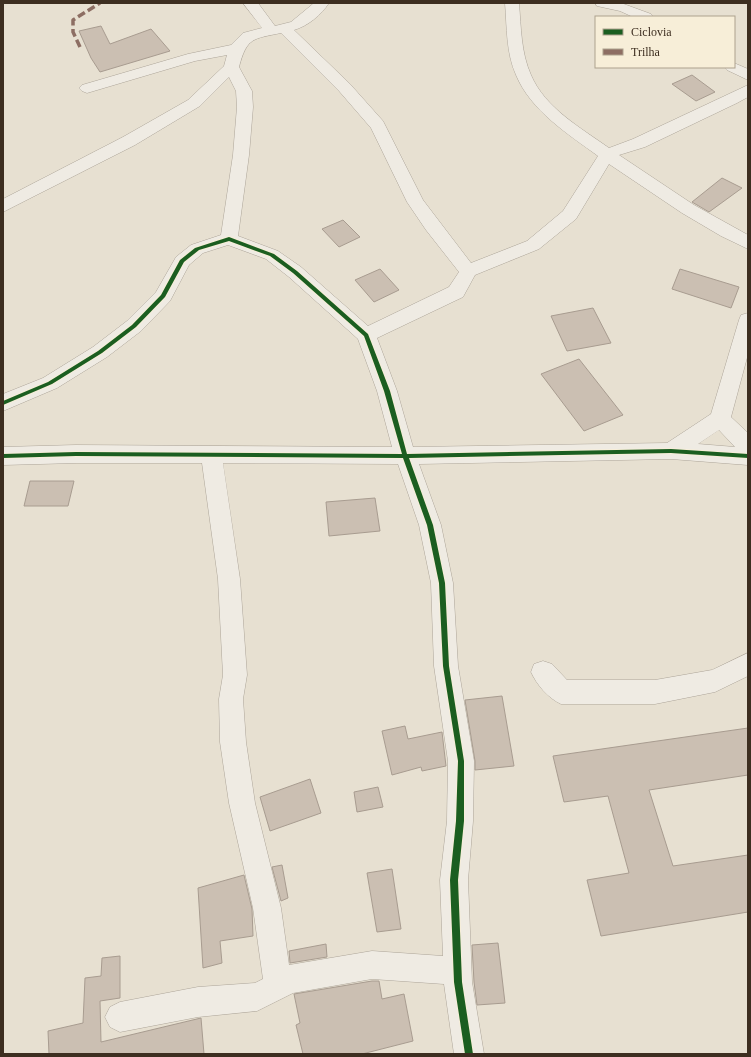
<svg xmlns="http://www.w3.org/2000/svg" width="751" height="1057" font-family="Georgia,serif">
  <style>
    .building { fill: #cbbfb2; stroke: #a89c90 }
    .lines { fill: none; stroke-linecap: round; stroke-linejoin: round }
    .street-casing { stroke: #ada599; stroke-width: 1 }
    .street { fill: #efebe3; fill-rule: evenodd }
    .quiet { stroke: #8d6e63; stroke-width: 3.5; stroke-dasharray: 8 3.5; stroke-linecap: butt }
    .cycleway-casing { stroke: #f7eed8; stroke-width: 2 }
    .cycleway { fill: #1b5e20; fill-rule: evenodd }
  </style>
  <rect width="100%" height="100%" fill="#e7e0d1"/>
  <path class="building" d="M101,26L110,44L151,29L170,51L100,72L91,58L79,31Z
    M692,75L715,92L696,101L672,84Z
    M722,178L742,188L709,212L692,202Z
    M343,220L360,237L339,247L322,229Z
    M380,269L399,290L374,302L355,280Z
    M680,269L739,287L731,308L672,289Z
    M593,308L611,343L567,351L551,316Z
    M579,359L623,415L584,431L541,374Z
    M30,481H74L68,506H24Z
    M375,498L380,531L329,536L326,502Z
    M502,696L514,766L475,770V761L465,700Z
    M405,726L408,739L442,732L446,766L422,771L421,767L392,775L382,731Z
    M748,728V775L649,790L673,866L748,855V912L601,936L587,880L629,873L608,796L564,802L553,756Z
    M310,779L321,813L270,831L260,797Z
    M378,787L383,807L357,812L354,792Z
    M282,865L288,898L281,901L272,867Z
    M392,869L401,929L377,932L367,873Z
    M244,875L252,909L253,936L220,941L222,963L203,968L198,888Z
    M498,943L505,1003L477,1005L474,982L472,945Z
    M326,944L327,957L290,963L289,951Z
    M120,956V998L100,1001L101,1042L201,1018L204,1054H49L48,1031L83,1023L85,978L101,976L102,958Z
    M372,981H379L382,999L404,994L413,1041L362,1054H303L296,1025L300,1023L294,994Z"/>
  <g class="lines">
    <defs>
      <path id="street" d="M243,3H258L275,26L291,22L314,3H329C321,15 308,26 294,30L350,84L383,121L423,200L471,263L527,241L563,211L598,156C568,134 531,111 516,75C506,53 507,27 505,3H519C521,27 521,53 531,75C545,108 581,128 609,148L633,139L748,85V97L737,103L645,147L619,155L694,205L748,235V249L721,236L682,213L609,164L576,219L539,249L475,275L463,297L377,338L397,391L413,447L667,443L711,414L739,320L741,315L748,313V354L731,417L748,433V465L671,459L419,464L441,525L453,583L458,666L474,761L473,821L468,880L472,982L484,1054H454L444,984L372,979L293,993L257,1011L198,1017L120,1032L110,1027L105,1017L110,1007L120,1002L198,987L255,983L263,979L253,908L229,803L220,742L219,699L223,675L218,579L202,463H76L3,465V447L76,445L392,447L377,391L358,339L289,277L266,259L228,245L203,253L189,265L170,301L141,331L107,357L57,388L3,411V394L43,378L93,347L127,321L156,292L176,257L191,245L221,235L233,155L237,107L236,91L229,77L200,106L135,145L3,212V199L123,137L188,100L224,66L227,55L195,61L87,93L82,91L79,88L82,85L188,54L231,45L243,33L262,28ZM281,33L339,91L371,128L407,202L426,230L459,272L449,287L368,326L301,267L278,251L238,236L249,155L253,107L252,91L239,67C247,37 253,39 281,33ZM719,430L735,447L698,444ZM223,463L398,464L419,525L431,583L434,666L448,761L447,821L440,880L443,956L372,951L289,965L281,908L255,803L246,742L243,699L247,675L240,579Z
        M595,3H621L651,14L653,17H633L620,11L597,6Z
        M734,63L748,69V80L727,70L724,67H734Z
        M748,653V676L715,692L655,704H561C548,698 537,685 531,672L534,664L543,661L552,664L567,680H655L712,670Z"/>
    </defs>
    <use href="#street" class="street-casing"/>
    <use href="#street" class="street"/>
    <path class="quiet" d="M80,47L73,32V20L100,3"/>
    <defs>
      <path id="cycleway" d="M229,237L274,254L297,271L368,334L390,391L407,454L671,449L748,454V458L671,453L409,458L433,525L445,583L449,666L464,761V821L458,880L462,982L473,1054H465L454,982L450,880L456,821L458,761L443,666L439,583L427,525L403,458L76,456L3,458V454L76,452L402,454L384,391L364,336L293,273L270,256L229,241L199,250L184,262L165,297L136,327L102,353L52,384L3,405V401L48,382L98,351L132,325L161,295L180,260L195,248Z"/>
    </defs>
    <use href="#cycleway" class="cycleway-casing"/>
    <use href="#cycleway" class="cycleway"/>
  </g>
  <rect width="751" height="1057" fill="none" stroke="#3d2e20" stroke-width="8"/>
  <rect x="595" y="16" width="140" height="52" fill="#f7eed8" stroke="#ada18e"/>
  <rect x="603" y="29" width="20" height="6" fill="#1b5e20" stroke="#ada18e"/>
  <text x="631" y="36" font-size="12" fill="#3d2e20">Ciclovia</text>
  <rect x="603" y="49" width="20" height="6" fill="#8d6e63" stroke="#ada18e"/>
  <text x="631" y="56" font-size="12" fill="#3d2e20">Trilha</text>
</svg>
